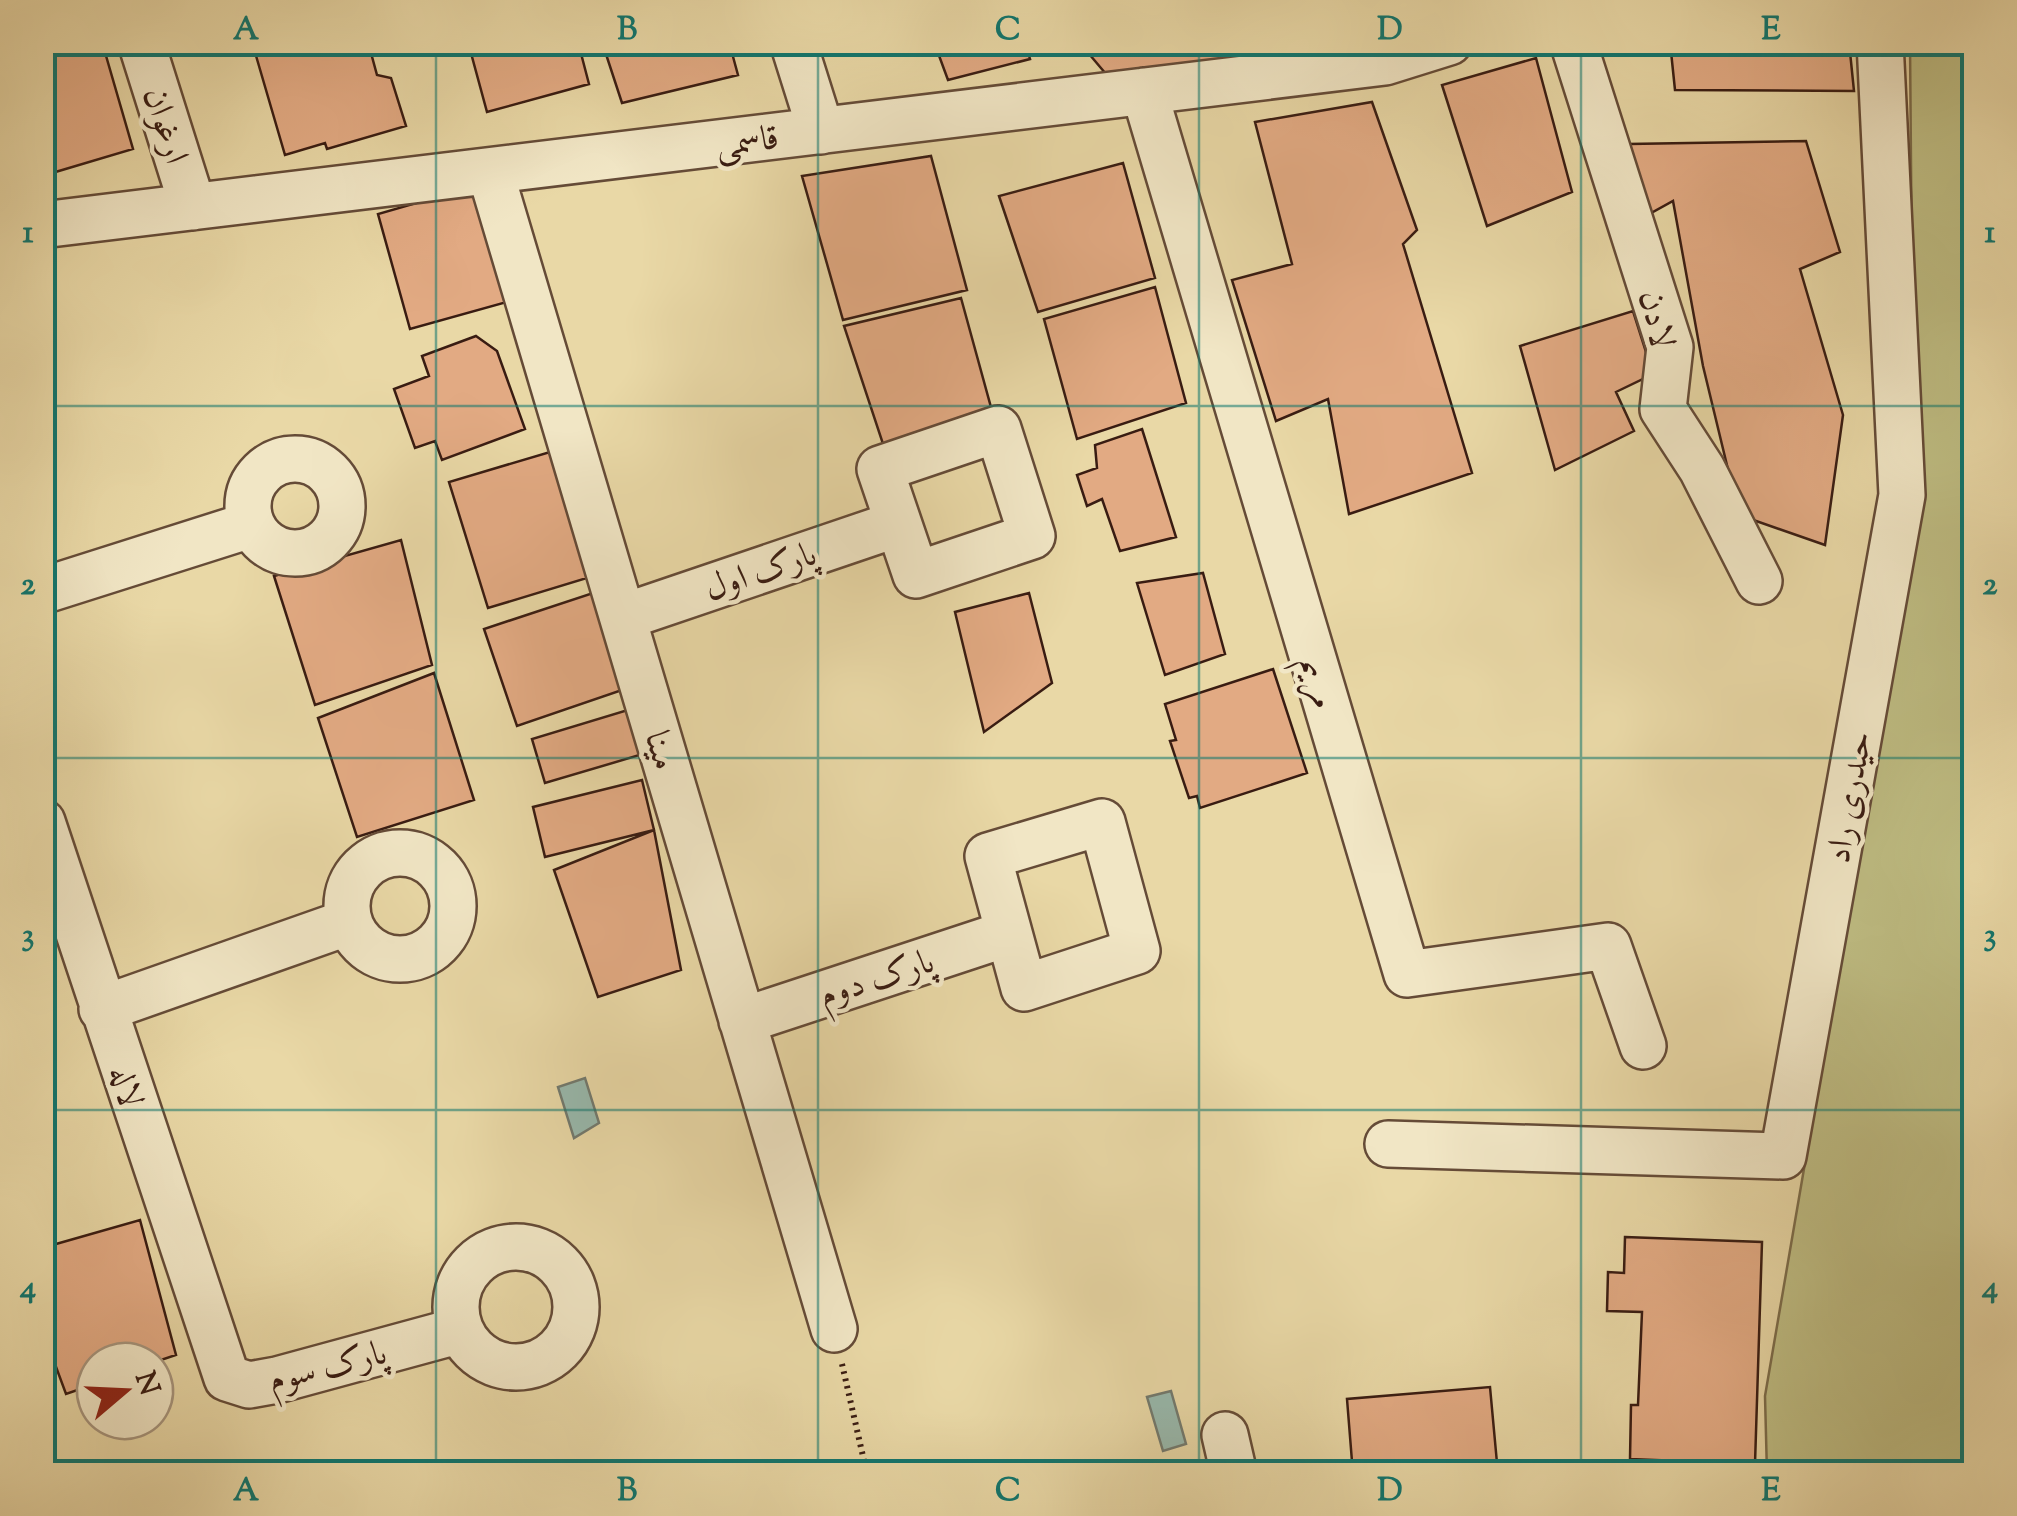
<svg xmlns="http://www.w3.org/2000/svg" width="2017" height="1516" font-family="'Sorts Mill Goudy',Amiri,serif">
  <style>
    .green { fill: #bebc82; stroke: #7c6c4a; stroke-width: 2.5 }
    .water { fill: #98b9ad; stroke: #727a6f; stroke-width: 2.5 }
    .building { fill: #e2aa83; stroke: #391c12; stroke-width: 2.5 }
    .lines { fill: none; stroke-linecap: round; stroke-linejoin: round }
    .minor-casing { stroke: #654b37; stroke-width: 50 }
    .path { stroke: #391c12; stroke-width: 6; stroke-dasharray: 2.5 5; stroke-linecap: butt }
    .minor { stroke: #f1e6c5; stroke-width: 45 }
    .grid { fill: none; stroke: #0f766e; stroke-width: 2.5; stroke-opacity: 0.55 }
    .labels { text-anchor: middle; stroke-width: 9; stroke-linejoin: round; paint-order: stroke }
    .street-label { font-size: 35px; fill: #391c12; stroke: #f1e6c5 }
    .neatline { fill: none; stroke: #0f766e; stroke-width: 4 }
    .grid-label { font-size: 32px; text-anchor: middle; font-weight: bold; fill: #0f766e }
  </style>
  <rect width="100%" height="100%" fill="#e9d8a6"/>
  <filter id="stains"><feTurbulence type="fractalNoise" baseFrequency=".002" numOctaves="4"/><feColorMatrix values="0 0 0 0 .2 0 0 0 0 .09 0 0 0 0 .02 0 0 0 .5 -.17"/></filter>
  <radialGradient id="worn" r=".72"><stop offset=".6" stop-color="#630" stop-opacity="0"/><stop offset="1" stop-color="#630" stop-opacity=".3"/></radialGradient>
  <path class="green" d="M1910,43H1974V1473L1767,1474L1765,1396L1914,528Z"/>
  <path class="water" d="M585,1078L599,1123L574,1138L558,1087Z
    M1171,1391L1186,1444L1163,1451L1147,1397Z"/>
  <path class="building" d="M42,42H102L133,149L42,176Z
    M252,42H368L377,75L391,78L406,126L327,149L325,143L285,155Z
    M468,42H578L589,84L487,112Z
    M602,42H729L738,75L622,103Z
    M934,42H1025L1030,59L948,80Z
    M1079,42H1222L1227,60L1106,74Z
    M1670,42H1849L1854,91L1675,90Z
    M1536,58L1572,192L1487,226L1442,85Z
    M1372,102L1417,230L1403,244L1472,473L1349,514L1328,399L1276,421L1232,280L1292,264L1255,122Z
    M1806,141L1840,252L1800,269L1843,415L1825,545L1739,515L1703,366L1673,201L1642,218L1629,144Z
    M931,156L967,290L843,320L802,176Z
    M1123,163L1155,278L1038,312L999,196Z
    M475,186L507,302L410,329L378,214Z
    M1155,287L1186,403L1077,439L1044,319Z
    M961,298L992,411L884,447L844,326Z
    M1633,311L1653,374L1616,392L1634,431L1555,470L1520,346Z
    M476,336L497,351L525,429L442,460L435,441L415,448L394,389L429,376L422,356Z
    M1142,429L1176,537L1120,551L1102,499L1087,506L1077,475L1097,468L1095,445Z
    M550,452L587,578L488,608L449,482Z
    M401,540L432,665L315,705L274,576Z
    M1203,573L1225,654L1165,675L1137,583Z
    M596,592L628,688L517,726L484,629Z
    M1029,593L1052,683L984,732L955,612Z
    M1273,669L1307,773L1200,808L1197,796L1189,798L1170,741L1176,740L1165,704Z
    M434,673L474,800L357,837L318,718Z
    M631,709L643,754L545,783L532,739Z
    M642,780L654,830L545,857L533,807Z
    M654,830L681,970L598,997L554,870Z
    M140,1220L176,1355L155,1362L95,1361V1384L66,1394L42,1329V1248Z
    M1625,1237L1762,1242L1755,1464L1630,1459L1631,1405H1638L1642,1312L1607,1311L1608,1272L1624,1273Z
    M1490,1387L1498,1474H1353L1347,1399Z"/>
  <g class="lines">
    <defs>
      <path id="minor" d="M141,42L193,207
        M793,42L821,131
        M1573,42L1670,347L1663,409L1702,469L1759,581
        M1144,91L1407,974L1608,946L1643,1046
        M490,171L834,1329
        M42,225L1385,62L1449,42
        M998,429L1032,536L916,575L880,469Z
        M248 506a47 47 0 1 1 94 0a47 47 0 1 1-94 0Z
        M42,591L250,525
        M623,617L897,524
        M42,822L227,1378L249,1385L277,1380L457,1331
        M1102,822L1137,951L1024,988L988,856Z
        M347 906a53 53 0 1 1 106 0a53 53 0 1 1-106 0Z
        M102,1009L346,923
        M742,1021L1009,933
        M1388,1144L1783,1156L1902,495L1880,42
        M456 1307a60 60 0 1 1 120 0a60 60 0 1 1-120 0Z
        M1225,1435L1234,1474"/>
    </defs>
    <use href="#minor" class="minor-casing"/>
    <path class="path" d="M842,1364L867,1474"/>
    <use href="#minor" class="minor"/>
  </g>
  <path class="grid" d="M436,42V1474M818,42V1474M1199,42V1474M1581,42V1474M42,406H1974M42,758H1974M42,1110H1974"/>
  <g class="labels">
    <g class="street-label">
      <text transform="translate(167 125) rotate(72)" y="12">ارغوان</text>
      <text transform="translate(747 140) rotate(-7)" y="12">قاسمی</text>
      <text transform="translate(1658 319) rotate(77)" y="12">لادن</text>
      <text transform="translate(760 570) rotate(-19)" y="12">پارک اول</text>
      <text transform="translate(1319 682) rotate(73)" y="12">مریم</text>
      <text transform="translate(662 750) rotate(74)" y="12">مینا</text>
      <text transform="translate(1848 797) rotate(-80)" y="12">حیدری راد</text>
      <text transform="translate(876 977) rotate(-18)" y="12">پارک دوم</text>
      <text transform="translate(127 1086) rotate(72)" y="12">لاله</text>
      <text transform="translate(327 1365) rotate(-14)" y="12">پارک سوم</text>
    </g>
  </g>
  <rect width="2017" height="1516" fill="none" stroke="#e9d8a6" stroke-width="110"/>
  <g transform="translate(125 1391) rotate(71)"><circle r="48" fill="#f1e6c5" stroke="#a7957d" stroke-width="2.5"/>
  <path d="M0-8L18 38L0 25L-18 38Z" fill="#8f2418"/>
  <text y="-15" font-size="28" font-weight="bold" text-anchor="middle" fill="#391c12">N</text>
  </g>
  <rect x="55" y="55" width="1907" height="1406" class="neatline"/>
  <g class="grid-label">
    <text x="246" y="39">A</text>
    <text x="627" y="39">B</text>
    <text x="1008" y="39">C</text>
    <text x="1390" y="39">D</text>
    <text x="1771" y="39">E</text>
    <text x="28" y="242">1</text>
    <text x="1990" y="242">1</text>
    <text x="28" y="594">2</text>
    <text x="1990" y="594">2</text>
    <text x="28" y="945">3</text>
    <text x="1990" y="945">3</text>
    <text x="28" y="1297">4</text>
    <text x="1990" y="1297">4</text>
    <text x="246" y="1500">A</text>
    <text x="627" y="1500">B</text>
    <text x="1008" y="1500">C</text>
    <text x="1390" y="1500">D</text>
    <text x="1771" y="1500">E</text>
  </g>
  <rect width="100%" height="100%" filter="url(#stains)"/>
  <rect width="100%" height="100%" fill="url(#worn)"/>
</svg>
